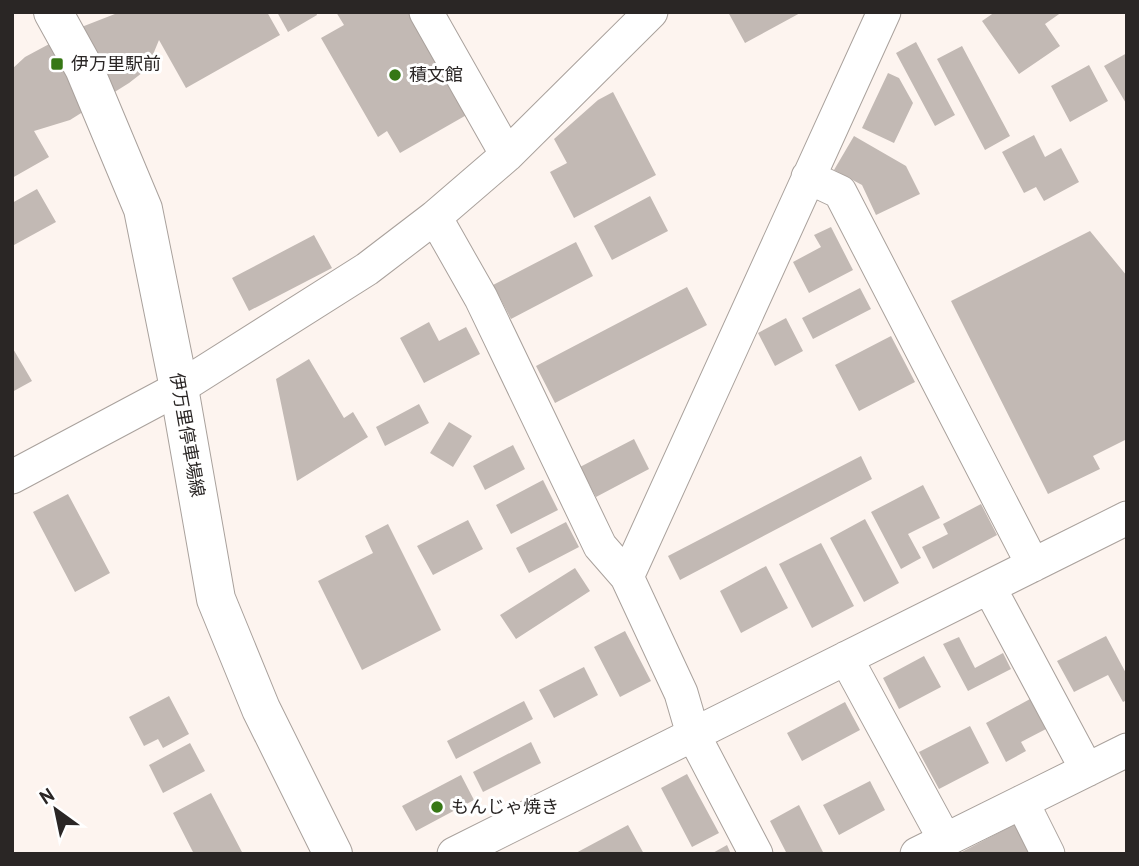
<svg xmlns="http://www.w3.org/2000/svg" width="1139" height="866" font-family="'PT Sans','Noto Sans JP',sans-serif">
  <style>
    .building { fill: #c2b9b4 }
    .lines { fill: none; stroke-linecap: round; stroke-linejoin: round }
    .minor-casing { stroke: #a9a19c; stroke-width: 35 }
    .major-casing { stroke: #a9a19c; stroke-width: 40 }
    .minor { stroke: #fff; stroke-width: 33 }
    .major { stroke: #fff; stroke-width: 38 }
    .poi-dot { fill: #367715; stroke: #fff; stroke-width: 2.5 }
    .labels { text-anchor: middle; stroke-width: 6; stroke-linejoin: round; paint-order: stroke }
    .poi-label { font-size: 18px; fill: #2a2625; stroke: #fff; text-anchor: start }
    .street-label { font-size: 18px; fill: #2a2625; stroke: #fff }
  </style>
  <rect width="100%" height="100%" fill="#fdf4ef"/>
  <path class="building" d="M120,12H267L280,35L186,88L159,40L147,69L129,83L70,120L34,131L49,157L12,178V69L25,57L79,28Z
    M277,12H316L317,15L288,32Z
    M336,12H412L470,113L400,153L387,131L378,137L321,38L344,25Z
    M728,12H802L745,43Z
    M995,12H1062L1045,24L1060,46L1019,74L982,21Z
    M916,42L955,115L935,126L896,53Z
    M962,46L1010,136L985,150L937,59Z
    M1127,53V105L1104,66Z
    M1089,65L1108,101L1070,122L1051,86Z
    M888,73L899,78L913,103L894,143L862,128Z
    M613,92L656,175L574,218L550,172L567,163L554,139L598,100Z
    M1034,135L1045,157L1061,148L1079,182L1044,201L1036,187L1024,193L1002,152Z
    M854,136L906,166L920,194L876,215L862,185L834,170Z
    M37,189L56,222L14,245L12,242V203Z
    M650,196L668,231L612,260L594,226Z
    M831,227L853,270L809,293L793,262L821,247L814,235Z
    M1090,231L1127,276V439L1093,456L1100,469L1048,494L951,301Z
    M314,235L332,268L249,311L232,278Z
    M576,242L593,276L511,319L493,285Z
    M687,287L707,325L555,403L536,366Z
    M860,288L871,309L813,339L802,318Z
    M786,318L803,351L775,366L758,333Z
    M429,322L439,341L466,327L480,354L424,383L400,338Z
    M891,336L915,382L859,411L835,365Z
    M12,347L32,381L12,392Z
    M309,359L344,418L353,412L368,437L297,481L276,379Z
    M419,404L429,423L385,446L376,427Z
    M449,422L472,436L453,467L430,453Z
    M634,439L649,469L596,497L580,467Z
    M513,445L525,469L485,490L473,466Z
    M861,456L872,479L680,580L668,556Z
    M543,480L558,510L511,534L496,505Z
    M923,485L940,518L908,534L921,558L901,569L871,512Z
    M68,494L110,573L75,592L33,512Z
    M981,504L997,535L933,569L922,547L948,534L943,524Z
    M865,519L899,583L864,602L830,538Z
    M468,520L483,549L433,575L417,546Z
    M566,522L579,547L529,573L516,548Z
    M388,524L441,630L362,670L318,581L373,553L365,536Z
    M821,543L854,606L812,628L779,564Z
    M766,566L788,608L741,633L720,591Z
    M575,568L590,591L516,639L500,615Z
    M625,631L651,681L620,697L594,647Z
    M1106,636L1127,675V700L1123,702L1108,675L1074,692L1057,661Z
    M959,637L975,668L1003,653L1011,669L968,691L943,644Z
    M924,656L941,687L899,709L883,678Z
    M584,667L598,695L554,718L539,690Z
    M169,696L189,734L163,748L158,739L144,746L129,717Z
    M1030,699L1046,729L1021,742L1026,751L1006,762L986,723Z
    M524,701L533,719L456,759L447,741Z
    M845,702L860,730L802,761L787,733Z
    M970,726L989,763L939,789L919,752Z
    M531,742L541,763L483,792L473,772Z
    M190,743L205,771L163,793L149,765Z
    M687,774L719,833L692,847L661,788Z
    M461,775L474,800L416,831L402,806Z
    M870,781L885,810L839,835L823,805Z
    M211,793L243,854H194L173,813Z
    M799,805L824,854H787L770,821Z
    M1017,823L1031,851L1026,854H958Z
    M628,825L644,854H574Z
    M727,845L731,854H711Z"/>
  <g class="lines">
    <defs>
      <path id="minor" d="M426,12L507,155
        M808,177L840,192L1033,565
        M435,217L481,298L600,546L627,577
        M12,477L179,388L367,269L435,217L507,155L651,12
        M989,587L1087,770
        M846,658L945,840
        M1022,802L1048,854
        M454,854L1127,518
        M756,854L693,734L681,693L627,577L884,12
        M917,854L1127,750"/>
      <path id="major" d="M53,12L84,68L143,209L179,388L216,599L261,709L333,854"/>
    </defs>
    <use href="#minor" class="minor-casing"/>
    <use href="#major" class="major-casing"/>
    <use href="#minor" class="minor"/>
    <use href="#major" class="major"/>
  </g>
  <g class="poi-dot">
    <rect x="50" y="57" width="14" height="14" rx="3.5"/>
    <circle cx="395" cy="75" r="7"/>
    <circle cx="437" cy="807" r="7"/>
  </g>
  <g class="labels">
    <g class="poi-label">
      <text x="71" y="70">伊万里駅前</text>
      <text x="409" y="81">積文館</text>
      <text x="451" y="813">もんじゃ焼き</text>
    </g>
    <g class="street-label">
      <text transform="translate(187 435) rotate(80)" y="6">伊万里停車場線</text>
    </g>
  </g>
  <rect width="1139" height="866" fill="none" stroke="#2a2625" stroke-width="28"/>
  <g transform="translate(56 810) rotate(327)" stroke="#ffffff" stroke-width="5" paint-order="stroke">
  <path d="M0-5L12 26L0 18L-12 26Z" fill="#2a2625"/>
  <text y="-10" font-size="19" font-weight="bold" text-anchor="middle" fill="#2a2625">N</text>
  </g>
</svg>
